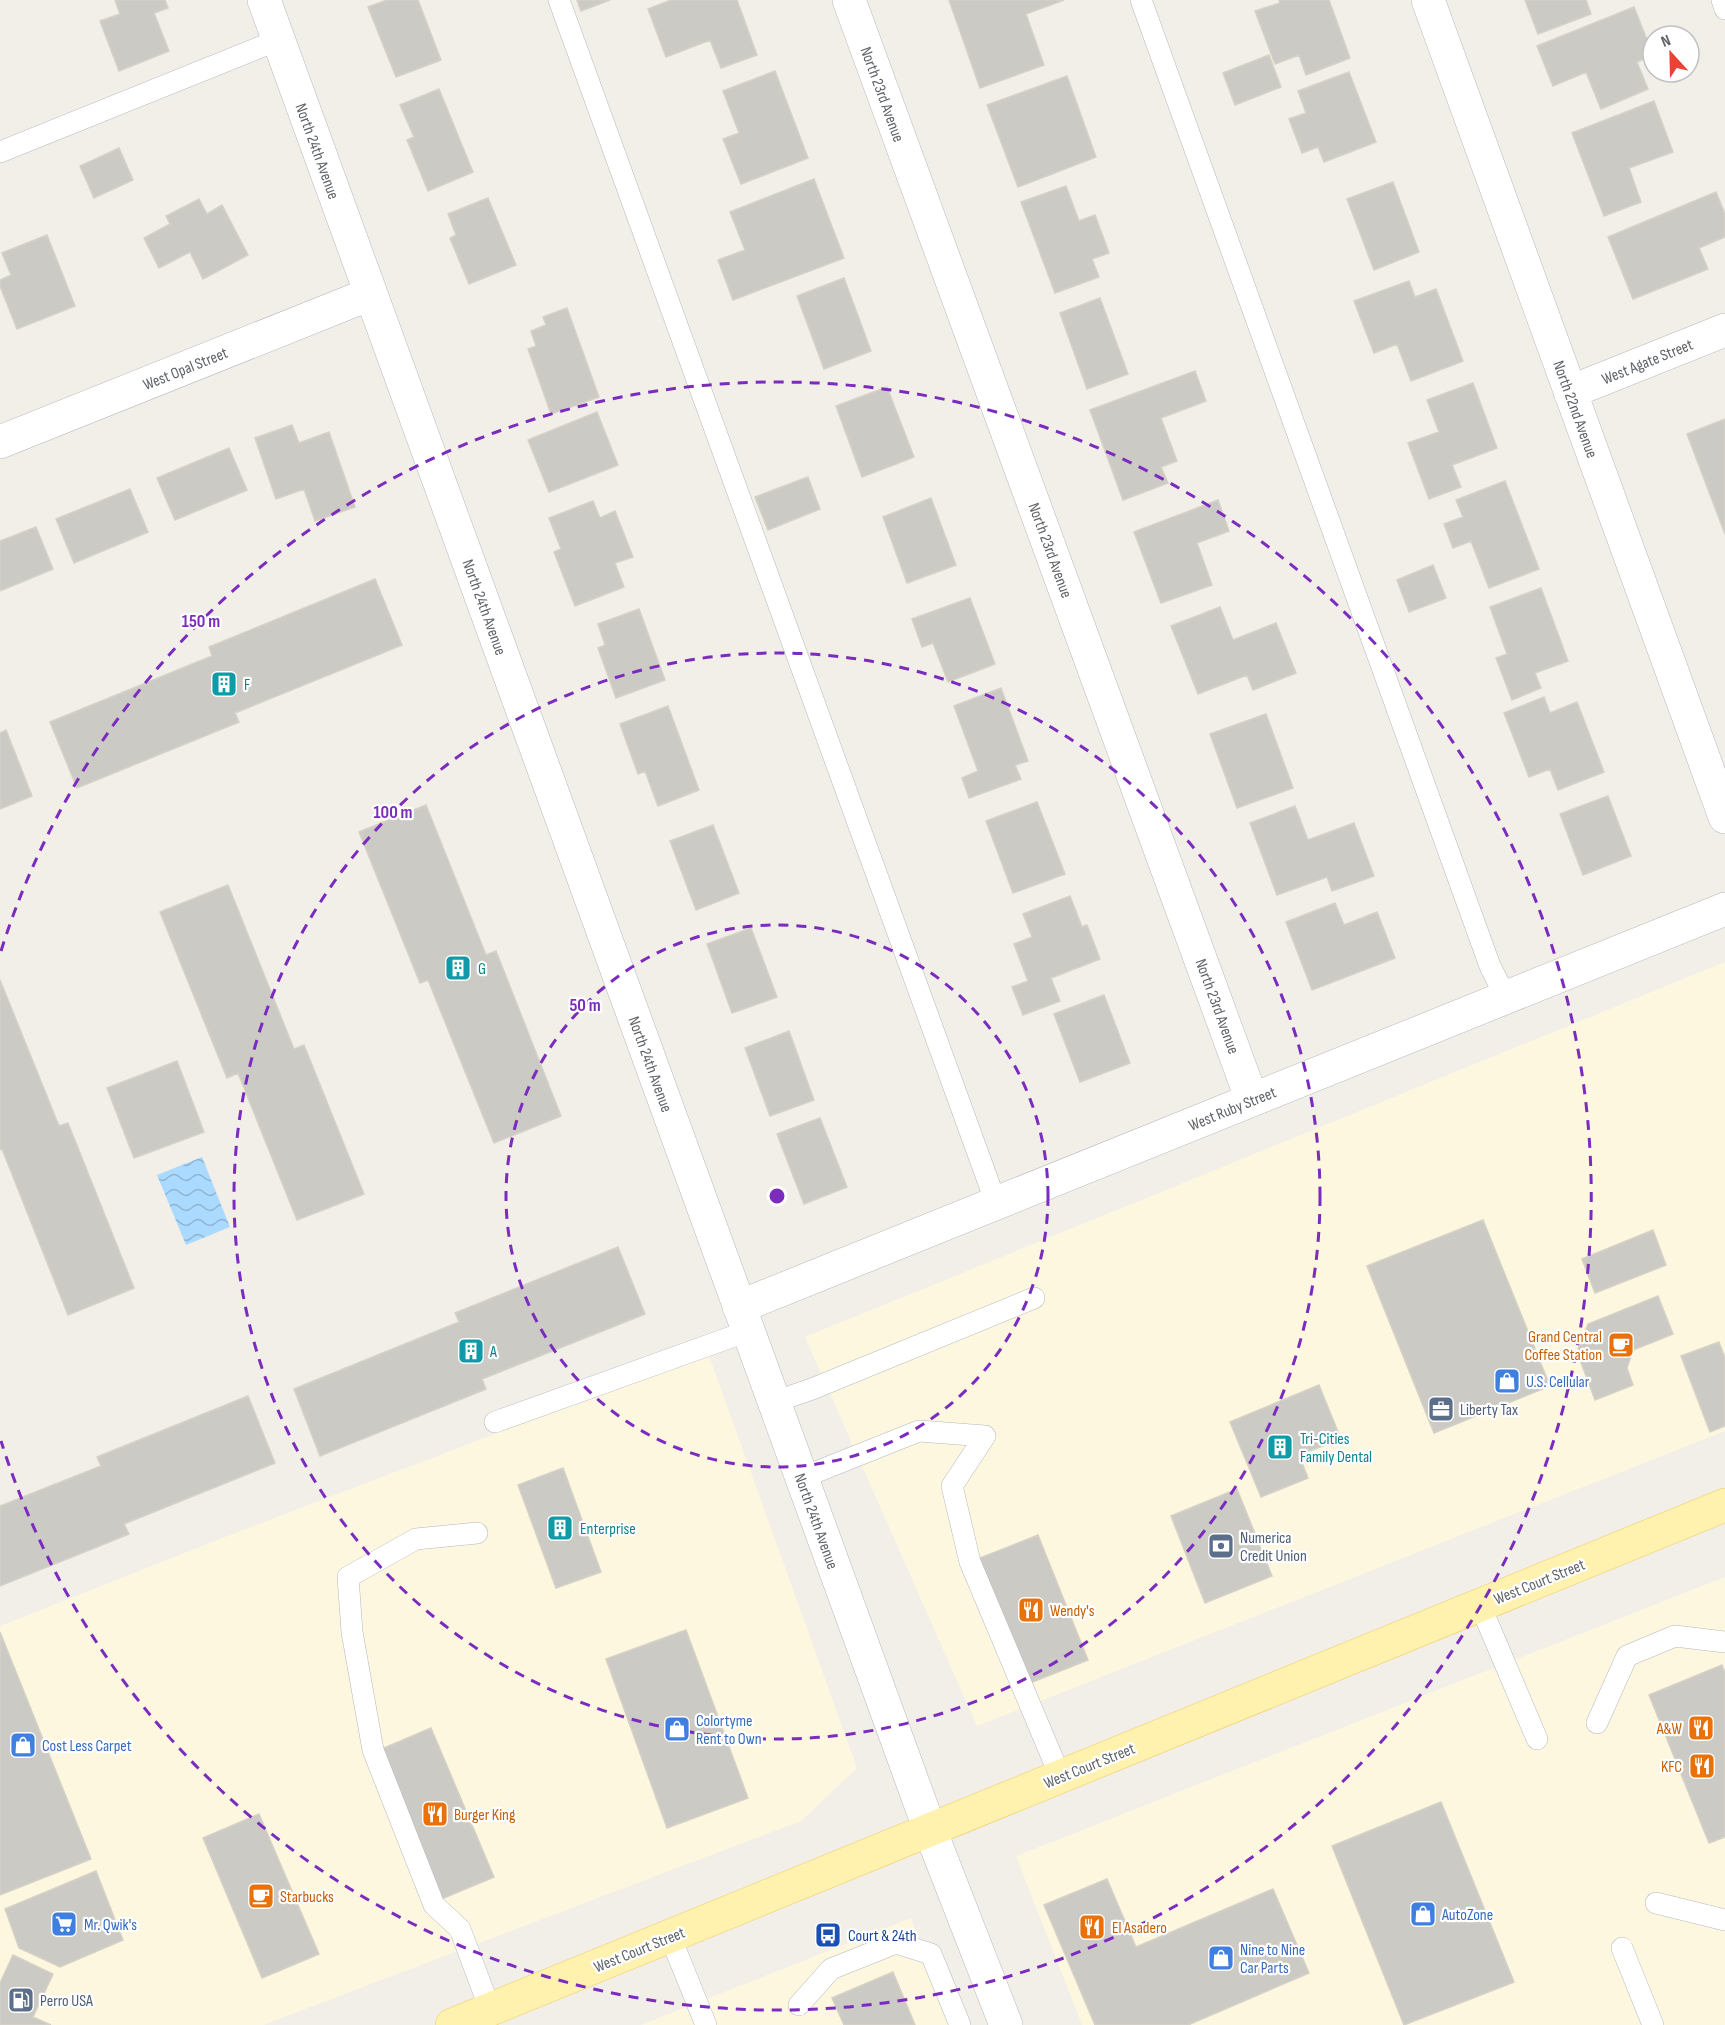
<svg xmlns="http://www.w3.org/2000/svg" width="1725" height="2025" font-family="'Sofia Sans Condensed',sans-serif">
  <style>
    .commercial { fill: #fef7e0 }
    .water { fill: url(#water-waves) }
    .building { fill: #cccac5; stroke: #d6d1c6; stroke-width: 1.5 }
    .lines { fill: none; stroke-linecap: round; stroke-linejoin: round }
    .service-casing { stroke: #b5b8bc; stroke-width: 22 }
    .minor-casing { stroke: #b5b8bc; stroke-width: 34 }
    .primary-casing { stroke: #f2c960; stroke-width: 34 }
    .service { stroke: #fff; stroke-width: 21 }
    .minor { stroke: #fff; stroke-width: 33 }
    .primary { stroke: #fff2af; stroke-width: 33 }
    .ring { fill: none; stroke: #7b2cbf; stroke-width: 3; stroke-dasharray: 10 8 }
    .labels { text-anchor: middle; stroke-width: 4.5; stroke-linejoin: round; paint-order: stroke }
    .street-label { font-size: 16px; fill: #5f6368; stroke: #fff }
    .culture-label { font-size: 16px; fill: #0d838f; stroke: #fff; text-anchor: start }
    .food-label { font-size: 16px; fill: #c56008; stroke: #fff; text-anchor: start }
    .shop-label { font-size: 16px; fill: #366cbe; stroke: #fff; text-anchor: start }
    .service-label { font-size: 16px; fill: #4e5e75; stroke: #fff; text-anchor: start }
    .transit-label { font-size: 16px; fill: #164399; stroke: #fff; text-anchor: start }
    .centre { fill: #7b2cbf; stroke: #fff; stroke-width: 3 }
    .ring-label { font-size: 18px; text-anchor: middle; font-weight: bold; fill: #7b2cbf; stroke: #fff; stroke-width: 4.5; stroke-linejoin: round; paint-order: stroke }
  </style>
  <defs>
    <pattern id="water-waves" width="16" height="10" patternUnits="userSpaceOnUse" patternTransform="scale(1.5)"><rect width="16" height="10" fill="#aadaff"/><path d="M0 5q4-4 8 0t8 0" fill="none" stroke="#8eb4d2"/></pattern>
  </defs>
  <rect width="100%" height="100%" fill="#f1efe8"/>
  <path class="commercial" d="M1725,962V1431L977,1726L805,1337Z
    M708,1353L857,1768L801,1821L263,2025H0V1626L248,1528Z
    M1725,1577V2025H1082L1016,1856Z
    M911,1918L953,2025H641Z"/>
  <path class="water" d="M202,1157L230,1227L186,1245L157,1175Z"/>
  <path class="building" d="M115,0H165L168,8L154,13L169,51L119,71L100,21L120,14Z
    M387,0H418L441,60L396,77L368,7Z
    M577,0H610L581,11Z
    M671,0H737L757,55L721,68L710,40L666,57L648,9Z
    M949,0H1064L1026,14L1044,65L980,88Z
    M1279,0H1329L1350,58L1306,75L1299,55L1275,64L1255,11L1280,3Z
    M1525,0H1586L1591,14L1538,34Z
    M1634,7L1653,55L1637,62L1648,89L1601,109L1586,72L1553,86L1537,46Z
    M1269,55L1281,87L1235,105L1223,73Z
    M775,71L808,158L741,184L723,139L739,133L723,91Z
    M1349,72L1376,142L1324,162L1318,147L1302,153L1289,119L1306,113L1298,91Z
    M1067,76L1096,157L1018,187L987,105Z
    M439,89L473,172L428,191L407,140L414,137L400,105Z
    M1654,101L1673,152L1629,168L1641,202L1604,216L1572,133Z
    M119,148L133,180L94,198L80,166Z
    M814,179L844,258L733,300L718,260L745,250L730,212Z
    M1393,182L1419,252L1374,270L1347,199Z
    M1066,186L1079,221L1095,215L1109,253L1092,259L1099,277L1055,293L1021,202Z
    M1716,192L1725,214V237L1699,248L1708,269L1633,299L1608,237Z
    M488,198L516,265L469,284L450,238L456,235L448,214Z
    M199,199L207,214L222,205L248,255L203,279L190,252L159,268L144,238L170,224L166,216Z
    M47,235L75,306L17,329L0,286V280L11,275L2,253Z
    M844,278L871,351L824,369L797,296Z
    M1409,281L1415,297L1436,289L1463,361L1411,381L1397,344L1374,353L1354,301Z
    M1100,298L1128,374L1087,389L1060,313Z
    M567,308L599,397L551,414L528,349L536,346L531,331L546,325L543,317Z
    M1195,371L1206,401L1161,418L1177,461L1161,467L1168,483L1123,500L1090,410Z
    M1473,383L1497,448L1452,465L1461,487L1429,499L1408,443L1439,432L1427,400Z
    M887,387L914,457L862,477L836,406Z
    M597,412L618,465L549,492L528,440Z
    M1725,419V534L1687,434Z
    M292,425L299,443L329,432L355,507L315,521L304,489L276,499L255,438Z
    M229,448L247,490L175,520L157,478Z
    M808,477L820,509L768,530L755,497Z
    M1505,481L1539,569L1489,588L1471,541L1453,548L1444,524L1463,517L1456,500Z
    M130,489L148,532L74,563L56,519Z
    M931,498L956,565L907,583L883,517Z
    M1218,500L1229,531L1197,543L1212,585L1161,603L1134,532Z
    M593,501L600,518L615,511L633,557L615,563L624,587L575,606L554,552L561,549L549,518Z
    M36,527L53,569L0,591V541Z
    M1433,565L1446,598L1409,612L1397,580Z
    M375,579L402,645L235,713L239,722L77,788L50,722L212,656L209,647Z
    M1541,588L1568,661L1535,673L1541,688L1512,700L1496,658L1507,654L1490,607Z
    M970,598L995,664L948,682L933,643L922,647L912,619Z
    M1220,607L1233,640L1276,623L1296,673L1253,690L1247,675L1198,694L1171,626Z
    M639,609L665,680L616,698L598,648L605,645L598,624Z
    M1001,688L1028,761L1015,765L1021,779L969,798L962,778L978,771L954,706Z
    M1544,697L1550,713L1577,702L1604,772L1558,790L1550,769L1529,777L1504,713Z
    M668,706L699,790L658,806L645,771L638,774L620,724Z
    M1266,714L1293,788L1237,808L1210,734Z
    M6,730L32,796L0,809V733Z
    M1608,796L1631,856L1583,875L1560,814Z
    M1037,802L1065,874L1013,893L986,821Z
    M426,805L486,955L496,951L561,1116L494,1143L428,980L420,983L359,832Z
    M1295,806L1308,840L1354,823L1374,876L1332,891L1327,877L1277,895L1250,823Z
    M713,825L739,893L696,910L670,841Z
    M228,885L294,1049L304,1045L364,1194L297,1220L238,1073L227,1078L160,912Z
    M1070,896L1082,927L1087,925L1100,959L1051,978L1060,1001L1023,1015L1012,987L1028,981L1014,944L1032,937L1023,914Z
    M1335,903L1344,925L1377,912L1395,958L1312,990L1286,922Z
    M751,928L777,997L732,1013L707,944Z
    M0,980L59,1126L68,1123L134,1288L68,1315L2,1149L0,1150Z
    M1104,995L1130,1063L1080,1082L1054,1014Z
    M789,1031L814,1100L770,1116L745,1048Z
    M177,1061L204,1132L134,1158L107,1088Z
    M820,1118L847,1187L804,1204L777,1134Z
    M1483,1220L1550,1386L1434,1433L1367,1266Z
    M1653,1230L1666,1265L1595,1293L1582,1259Z
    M618,1247L645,1314L482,1379L486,1389L320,1456L294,1389L459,1322L455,1313Z
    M1658,1296L1673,1334L1633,1350L1627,1368L1633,1385L1595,1400L1577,1352L1588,1324Z
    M1719,1342L1725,1358V1426L1710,1432L1681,1356Z
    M1319,1385L1341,1439L1299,1455L1308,1478L1261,1497L1230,1422Z
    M248,1396L275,1463L124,1524L129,1534L0,1586V1506L101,1466L97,1457Z
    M563,1468L601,1572L556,1588L518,1485Z
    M1237,1489L1272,1576L1205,1603L1171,1516Z
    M1038,1535L1088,1660L1025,1685L975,1560Z
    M686,1630L748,1798L667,1828L606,1659Z
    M0,1632L91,1859L0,1895Z
    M1722,1665L1725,1673V1837L1709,1843L1649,1695Z
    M431,1728L494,1877L439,1900L377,1751Z
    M1441,1802L1514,1982L1404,2025L1332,1846Z
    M259,1814L319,1954L262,1978L203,1838Z
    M96,1871L123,1940L60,1967L19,1948L5,1909Z
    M1107,1879L1136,1947L1273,1889L1309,1973L1188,2025H1095L1044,1905Z
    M13,1955L53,1974L33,2017L51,2025H0V1983Z
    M893,1972L915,2025H844L832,1998Z"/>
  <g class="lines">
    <defs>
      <path id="service" d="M559,0L996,1203
        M1141,0L1490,966L1506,998
        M1722,0L1725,9
        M0,152L278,40
        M774,1402L812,1389L1034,1298
        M495,1422L748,1331
        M801,1478L919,1431L985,1436L952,1486L970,1562L1060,1776
        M477,1533L416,1539L348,1577L352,1632L373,1750L434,1905L460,1929L490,2009
        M1480,1605L1537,1739
        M1597,1723L1627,1656L1675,1636L1725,1642
        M1656,1903L1725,1920
        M670,1936L706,2025
        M1622,1948L1653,2025
        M799,2005L831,1969L896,1943L931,1954L960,2025"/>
      <path id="minor" d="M264,0L930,1830L1006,2025
        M849,0L1252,1100
        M1428,0L1725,817
        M1570,392L1725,330
        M0,442L370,294
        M739,1307L1725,909"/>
      <path id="primary" d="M452,2025L1725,1505"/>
    </defs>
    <use href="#service" class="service-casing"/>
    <use href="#minor" class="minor-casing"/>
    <use href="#primary" class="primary-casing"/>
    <use href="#service" class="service"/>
    <use href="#minor" class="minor"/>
    <use href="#primary" class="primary"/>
  </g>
  <g class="ring">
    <circle cx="777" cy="1196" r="271"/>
    <circle cx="777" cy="1196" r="543"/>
    <path d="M1 951A814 814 0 1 1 1 1441"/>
  </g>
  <defs>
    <symbol id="building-square" viewBox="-11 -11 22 22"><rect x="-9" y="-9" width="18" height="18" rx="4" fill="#0f9aa8" stroke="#fff"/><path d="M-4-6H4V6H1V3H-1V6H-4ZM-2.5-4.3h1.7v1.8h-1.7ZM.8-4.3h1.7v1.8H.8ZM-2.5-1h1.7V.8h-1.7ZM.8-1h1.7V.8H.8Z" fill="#fff"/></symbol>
    <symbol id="cafe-square" viewBox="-11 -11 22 22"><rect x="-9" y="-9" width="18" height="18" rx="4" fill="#e8710a" stroke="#fff"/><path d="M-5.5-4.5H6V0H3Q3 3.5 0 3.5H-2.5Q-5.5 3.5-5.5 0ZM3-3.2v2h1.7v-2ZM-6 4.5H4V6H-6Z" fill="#fff"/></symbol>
    <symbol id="shop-square" viewBox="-11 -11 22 22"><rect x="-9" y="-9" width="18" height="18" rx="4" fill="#3f7fe0" stroke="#fff"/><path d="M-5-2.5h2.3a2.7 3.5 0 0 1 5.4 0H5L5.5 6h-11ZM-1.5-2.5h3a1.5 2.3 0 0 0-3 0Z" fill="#fff"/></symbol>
    <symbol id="office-square" viewBox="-11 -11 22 22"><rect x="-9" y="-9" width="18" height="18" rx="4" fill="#5c6f8a" stroke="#fff"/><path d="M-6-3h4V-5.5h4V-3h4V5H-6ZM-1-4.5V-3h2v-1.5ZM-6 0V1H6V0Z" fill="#fff"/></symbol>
    <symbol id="bank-square" viewBox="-11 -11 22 22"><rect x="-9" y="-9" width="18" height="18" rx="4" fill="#5c6f8a" stroke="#fff"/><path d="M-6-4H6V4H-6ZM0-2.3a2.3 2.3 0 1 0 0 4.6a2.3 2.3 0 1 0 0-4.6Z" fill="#fff"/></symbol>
    <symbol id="restaurant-square" viewBox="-11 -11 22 22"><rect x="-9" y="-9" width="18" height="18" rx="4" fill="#e8710a" stroke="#fff"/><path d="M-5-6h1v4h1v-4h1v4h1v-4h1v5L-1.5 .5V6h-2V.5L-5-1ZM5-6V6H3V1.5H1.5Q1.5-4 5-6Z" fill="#fff"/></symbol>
    <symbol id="supermarket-square" viewBox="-11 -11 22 22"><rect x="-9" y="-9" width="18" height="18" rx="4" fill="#3f7fe0" stroke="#fff"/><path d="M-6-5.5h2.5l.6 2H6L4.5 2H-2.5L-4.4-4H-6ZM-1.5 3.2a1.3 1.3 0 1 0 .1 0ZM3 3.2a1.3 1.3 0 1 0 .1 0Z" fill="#fff"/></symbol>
    <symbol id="bus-square" viewBox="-11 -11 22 22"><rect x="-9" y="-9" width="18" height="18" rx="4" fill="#1a4fb4" stroke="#fff"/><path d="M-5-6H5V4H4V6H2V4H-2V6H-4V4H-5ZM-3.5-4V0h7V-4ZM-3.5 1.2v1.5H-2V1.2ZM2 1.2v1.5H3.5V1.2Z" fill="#fff"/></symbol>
    <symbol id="fuel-square" viewBox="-11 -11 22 22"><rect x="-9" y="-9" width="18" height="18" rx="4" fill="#5c6f8a" stroke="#fff"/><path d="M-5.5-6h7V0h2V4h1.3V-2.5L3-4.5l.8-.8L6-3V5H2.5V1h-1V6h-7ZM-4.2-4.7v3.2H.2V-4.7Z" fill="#fff"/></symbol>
  </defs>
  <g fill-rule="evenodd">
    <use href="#building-square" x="209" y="669" width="30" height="30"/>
    <use href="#building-square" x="443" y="953" width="30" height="30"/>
    <use href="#cafe-square" x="1606" y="1330" width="30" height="30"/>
    <use href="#building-square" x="456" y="1336" width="30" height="30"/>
    <use href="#shop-square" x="1492" y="1366" width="30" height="30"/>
    <use href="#office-square" x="1426" y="1394" width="30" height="30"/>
    <use href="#building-square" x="1265" y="1432" width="30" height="30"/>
    <use href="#building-square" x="545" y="1513" width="30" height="30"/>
    <use href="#bank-square" x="1206" y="1531" width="30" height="30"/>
    <use href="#restaurant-square" x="1016" y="1595" width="30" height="30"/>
    <use href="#restaurant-square" x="1686" y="1713" width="30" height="30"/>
    <use href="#shop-square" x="662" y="1714" width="30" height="30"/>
    <use href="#shop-square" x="8" y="1730" width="30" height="30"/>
    <use href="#restaurant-square" x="1687" y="1751" width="30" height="30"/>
    <use href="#restaurant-square" x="420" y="1799" width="30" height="30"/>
    <use href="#cafe-square" x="246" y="1881" width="30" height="30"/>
    <use href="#shop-square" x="1408" y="1899" width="30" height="30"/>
    <use href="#supermarket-square" x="49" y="1909" width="30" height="30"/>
    <use href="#restaurant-square" x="1077" y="1912" width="30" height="30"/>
    <use href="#bus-square" x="813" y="1920" width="30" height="30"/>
    <use href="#shop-square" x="1206" y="1943" width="30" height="30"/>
    <use href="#fuel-square" x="6" y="1985" width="30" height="30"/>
  </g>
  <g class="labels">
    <g class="street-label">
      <text transform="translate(883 94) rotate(70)" y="6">North 23rd Avenue</text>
      <text transform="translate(318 151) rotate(70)" y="6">North 24th Avenue</text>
      <text transform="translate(1647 361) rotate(-22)" y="6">West Agate Street</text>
      <text transform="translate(185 368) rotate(-22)" y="6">West Opal Street</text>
      <text transform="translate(1576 409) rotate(70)" y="6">North 22nd Avenue</text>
      <text transform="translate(1051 550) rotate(70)" y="6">North 23rd Avenue</text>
      <text transform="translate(485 607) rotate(70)" y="6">North 24th Avenue</text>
      <text transform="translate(1218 1006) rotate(70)" y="6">North 23rd Avenue</text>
      <text transform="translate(651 1064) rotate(70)" y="6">North 24th Avenue</text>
      <text transform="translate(1232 1108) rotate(-22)" y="6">West Ruby Street</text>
      <text transform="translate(817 1521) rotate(70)" y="6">North 24th Avenue</text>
      <text transform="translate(1539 1581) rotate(-22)" y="6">West Court Street</text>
      <text transform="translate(1089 1765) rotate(-22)" y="6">West Court Street</text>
      <text transform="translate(639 1949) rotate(-22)" y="6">West Court Street</text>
    </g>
    <g class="culture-label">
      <text x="244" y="690">F</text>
      <text x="478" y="974">G</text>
      <text x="490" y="1357">A</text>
      <text x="1300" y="1444">Tri-Cities<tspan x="1300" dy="18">Family Dental</tspan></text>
      <text x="580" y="1534">Enterprise</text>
    </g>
    <g class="food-label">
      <text x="1602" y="1342" text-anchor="end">Grand Central<tspan x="1602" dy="18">Coffee Station</tspan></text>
      <text x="1050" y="1616">Wendy's</text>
      <text x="1682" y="1734" text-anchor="end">A&amp;W</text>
      <text x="1682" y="1772" text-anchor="end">KFC</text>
      <text x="454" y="1820">Burger King</text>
      <text x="280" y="1902">Starbucks</text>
      <text x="1112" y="1933">El Asadero</text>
    </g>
    <g class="shop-label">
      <text x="1526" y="1387">U.S. Cellular</text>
      <text x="696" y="1726">Colortyme<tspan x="696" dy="18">Rent to Own</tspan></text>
      <text x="42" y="1751">Cost Less Carpet</text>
      <text x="1442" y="1920">AutoZone</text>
      <text x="84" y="1930">Mr. Qwik's</text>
      <text x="1240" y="1955">Nine to Nine<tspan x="1240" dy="18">Car Parts</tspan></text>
    </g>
    <g class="service-label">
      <text x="1460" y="1415">Liberty Tax</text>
      <text x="1240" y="1543">Numerica<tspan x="1240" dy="18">Credit Union</tspan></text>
      <text x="40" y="2006">Perro USA</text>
    </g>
    <g class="transit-label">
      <text x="848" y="1941">Court &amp; 24th</text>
    </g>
  </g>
  <circle cx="777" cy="1196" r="9" class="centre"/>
  <g class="ring-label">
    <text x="201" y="627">150 m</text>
    <text x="393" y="818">100 m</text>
    <text x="585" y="1011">50 m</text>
  </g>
  <g transform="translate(1671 54) rotate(338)"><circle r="28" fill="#ffffff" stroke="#bfc1c3" stroke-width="1.5"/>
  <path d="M0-4.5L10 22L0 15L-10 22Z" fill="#ea4335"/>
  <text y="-9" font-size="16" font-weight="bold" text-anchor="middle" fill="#5f6368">N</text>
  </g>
</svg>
